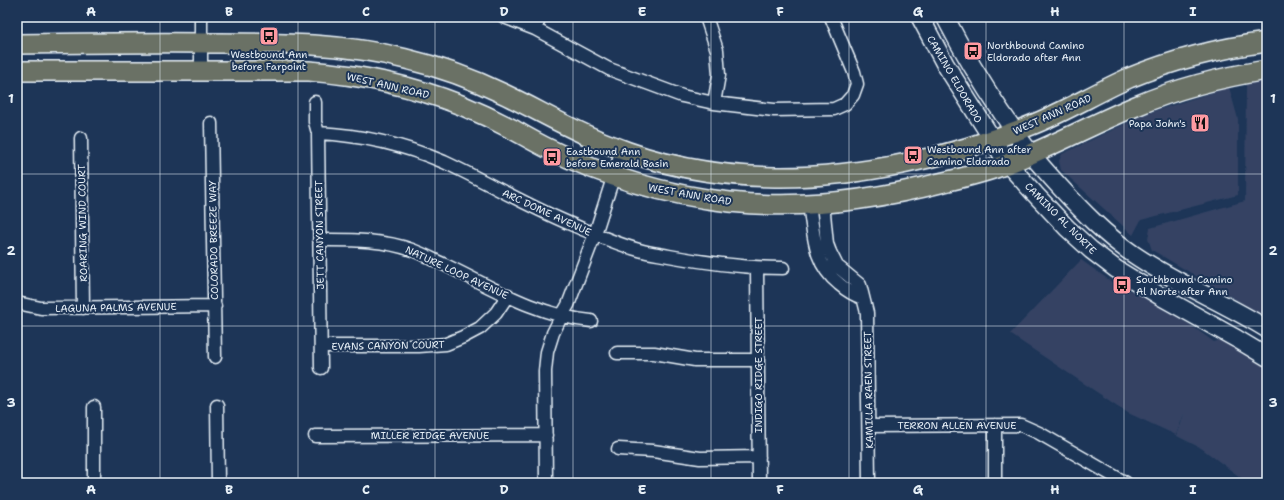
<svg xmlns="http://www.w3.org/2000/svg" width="1284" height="500" font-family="'Shantell Sans',sans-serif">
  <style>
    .built { fill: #344364 }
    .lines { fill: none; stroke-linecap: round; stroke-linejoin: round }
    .street-casing { stroke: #e8f1f8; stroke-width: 15 }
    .secondary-casing { stroke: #e8f1f8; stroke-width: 20 }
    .primary-casing { stroke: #e8f1f8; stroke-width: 22 }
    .street { stroke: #1d3557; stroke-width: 12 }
    .secondary { stroke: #1d3557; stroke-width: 17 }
    .primary { stroke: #6a7165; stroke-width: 19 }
    .grid { fill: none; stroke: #e8f1f8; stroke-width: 1; stroke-opacity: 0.55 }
    .labels { text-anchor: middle; stroke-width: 4; stroke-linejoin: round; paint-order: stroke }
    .poi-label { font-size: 10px; fill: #e8f1f8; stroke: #1d3557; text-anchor: start }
    .street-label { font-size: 10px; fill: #e8f1f8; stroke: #1d3557 }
    .neatline { fill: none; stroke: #e8f1f8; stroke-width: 1.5 }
    .grid-label { font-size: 13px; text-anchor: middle; font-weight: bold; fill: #e8f1f8 }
  </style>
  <rect width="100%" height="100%" fill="#1d3557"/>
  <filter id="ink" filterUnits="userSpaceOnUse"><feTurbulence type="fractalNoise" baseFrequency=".025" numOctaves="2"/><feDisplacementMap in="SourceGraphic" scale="8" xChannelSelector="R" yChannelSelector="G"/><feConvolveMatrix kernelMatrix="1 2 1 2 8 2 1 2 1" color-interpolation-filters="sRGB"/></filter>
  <g filter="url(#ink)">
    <path class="built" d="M1267,81V318L1152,250L1148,239L1150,228L1245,201L1246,84L1252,82Z
      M1229,87L1238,119V195L1141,220L1133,235L1061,170L1059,161L1062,154L1148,113Z
      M1081,260L1119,287L1132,291L1189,324L1214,342L1220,340L1267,368V483H1248L1201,448L1177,436L1184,414L1176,435L1128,413L1010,334Z"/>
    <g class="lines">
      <defs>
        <path id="street" d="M504,17L535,29L609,69L682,96L714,103L774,110L834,109L845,104L853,95L857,84L854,72L831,17
          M706,17L717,50L719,75L714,103
          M535,29L540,17
          M201,71V17
          M315,102V122L318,133L321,368
          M211,123L215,357
          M318,133C361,135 404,145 444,162C485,181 524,204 566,222C589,232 616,244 639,250C649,253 659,254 669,256C707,263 745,268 783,268
          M81,138L83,308
          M823,203L827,244L830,252L837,266L860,285L867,313L869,483
          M809,204C814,235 813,263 839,284C847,291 853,295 863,298
          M319,240C350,240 382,239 412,250C423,254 434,260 445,265C491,287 538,316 591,321
          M757,268L759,483
          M17,303L41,308L215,306
          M321,346H419L446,344L463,337L480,328L496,313L508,295
          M617,353H654L695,360H758
          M217,405L218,483
          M995,425V483
          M869,426L1021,425L1039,433L1126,483
          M315,436L546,435
          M618,449L653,451L700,458L759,457
          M94,483V407
          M546,483L545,371L547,352L553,333L561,317L568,305L595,234L622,150"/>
        <path id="secondary" d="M920,17L945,64L1008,164L1035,194L1067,228L1091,250L1116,269L1160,296L1237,339L1267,357
          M945,17C962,50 981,82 1002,113C1012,127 1021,142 1032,155C1041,166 1050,176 1060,187C1082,211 1105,235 1133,254C1175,283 1224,302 1267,329"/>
        <path id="primary" d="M17,44C84,43 152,42 219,43C282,43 345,43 406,59C440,67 473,79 504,94C540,111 573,131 610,145C661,166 720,176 775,177C859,178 952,157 1029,126C1063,113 1095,93 1129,78C1173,60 1220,48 1267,42
          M17,71H309C361,75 413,86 461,105C478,112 495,120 512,129C523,135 535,142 547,148C605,177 665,195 730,202C802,210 875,200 944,182C966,177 987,172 1007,164C1051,147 1093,124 1136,106C1178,88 1222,77 1267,70"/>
      </defs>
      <use href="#street" class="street-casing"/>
      <use href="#secondary" class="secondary-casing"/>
      <use href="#primary" class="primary-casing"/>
      <use href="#street" class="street"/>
      <use href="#secondary" class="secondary"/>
      <use href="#primary" class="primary"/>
    </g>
  </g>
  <path class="grid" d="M160,17V483M298,17V483M435,17V483M573,17V483M711,17V483M849,17V483M986,17V483M1124,17V483M17,174H1267M17,326H1267"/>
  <defs>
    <symbol id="bus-square" viewBox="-11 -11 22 22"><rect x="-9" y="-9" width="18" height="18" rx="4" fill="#ff9aa2" stroke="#1d3557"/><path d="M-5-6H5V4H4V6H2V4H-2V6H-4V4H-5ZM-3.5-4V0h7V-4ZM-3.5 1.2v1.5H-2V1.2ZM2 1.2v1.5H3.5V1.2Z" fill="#111"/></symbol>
    <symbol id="restaurant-square" viewBox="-11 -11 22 22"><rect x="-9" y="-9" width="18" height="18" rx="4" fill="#ff9aa2" stroke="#1d3557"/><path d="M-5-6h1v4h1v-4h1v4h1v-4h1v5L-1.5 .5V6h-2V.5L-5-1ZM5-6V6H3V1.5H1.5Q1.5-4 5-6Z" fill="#111"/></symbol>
  </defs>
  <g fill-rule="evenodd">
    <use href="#bus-square" x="258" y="25" width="22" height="22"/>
    <use href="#bus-square" x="962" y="40" width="22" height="22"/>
    <use href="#restaurant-square" x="1189" y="112" width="22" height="22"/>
    <use href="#bus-square" x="902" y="144" width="22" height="22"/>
    <use href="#bus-square" x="541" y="146" width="22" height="22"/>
    <use href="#bus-square" x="1111" y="274" width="22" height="22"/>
  </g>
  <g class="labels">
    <g class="poi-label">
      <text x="987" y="49">Northbound Camino<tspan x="987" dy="12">Eldorado after Ann</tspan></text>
      <text x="269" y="58" text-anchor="middle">Westbound Ann<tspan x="269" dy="12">before Farpoint</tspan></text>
      <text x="1186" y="127" text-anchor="end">Papa John's</text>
      <text x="927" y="153">Westbound Ann after<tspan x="927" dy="12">Camino Eldorado</tspan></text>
      <text x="566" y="155">Eastbound Ann<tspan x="566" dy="12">before Emerald Basin</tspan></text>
      <text x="1136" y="283">Southbound Camino<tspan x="1136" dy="12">Al Norte after Ann</tspan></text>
    </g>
    <g class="street-label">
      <text transform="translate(955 79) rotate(60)" y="4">CAMINO ELDORADO</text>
      <text transform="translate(388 85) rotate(13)" y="4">WEST ANN ROAD</text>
      <text transform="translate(1052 114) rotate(-24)" y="4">WEST ANN ROAD</text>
      <text transform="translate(690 194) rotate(10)" y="4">WEST ANN ROAD</text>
      <text transform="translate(547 212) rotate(25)" y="4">ARC DOME AVENUE</text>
      <text transform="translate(1061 218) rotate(45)" y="4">CAMINO AL NORTE</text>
      <text transform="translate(82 223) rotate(-91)" y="4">ROARING WIND COURT</text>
      <text transform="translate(319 235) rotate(-91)" y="4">JETT CANYON STREET</text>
      <text transform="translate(213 240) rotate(-91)" y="4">COLORADO BREEZE WAY</text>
      <text transform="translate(457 272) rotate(25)" y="4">NATURE LOOP AVENUE</text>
      <text transform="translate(116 307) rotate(-1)" y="4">LAGUNA PALMS AVENUE</text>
      <text transform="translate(388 345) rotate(-1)" y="4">EVANS CANYON COURT</text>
      <text transform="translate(758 375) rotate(-90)" y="4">INDIGO RIDGE STREET</text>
      <text transform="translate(868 390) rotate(-91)" y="4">KAMILLA RAEN STREET</text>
      <text x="957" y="429">TERRON ALLEN AVENUE</text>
      <text x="430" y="439">MILLER RIDGE AVENUE</text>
    </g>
  </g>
  <rect width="1284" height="500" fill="none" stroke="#1d3557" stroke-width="44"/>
  <rect x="22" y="22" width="1240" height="456" class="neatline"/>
  <g class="grid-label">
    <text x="91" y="16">A</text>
    <text x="229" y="16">B</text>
    <text x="366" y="16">C</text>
    <text x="504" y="16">D</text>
    <text x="642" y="16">E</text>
    <text x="780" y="16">F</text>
    <text x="918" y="16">G</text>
    <text x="1055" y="16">H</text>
    <text x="1193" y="16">I</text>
    <text x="11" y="103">1</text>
    <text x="1273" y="103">1</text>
    <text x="11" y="255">2</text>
    <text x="1273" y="255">2</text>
    <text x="11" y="407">3</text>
    <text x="1273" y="407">3</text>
    <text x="91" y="494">A</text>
    <text x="229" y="494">B</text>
    <text x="366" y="494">C</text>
    <text x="504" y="494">D</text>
    <text x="642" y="494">E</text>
    <text x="780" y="494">F</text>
    <text x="918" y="494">G</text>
    <text x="1055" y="494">H</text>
    <text x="1193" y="494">I</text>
  </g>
</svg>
